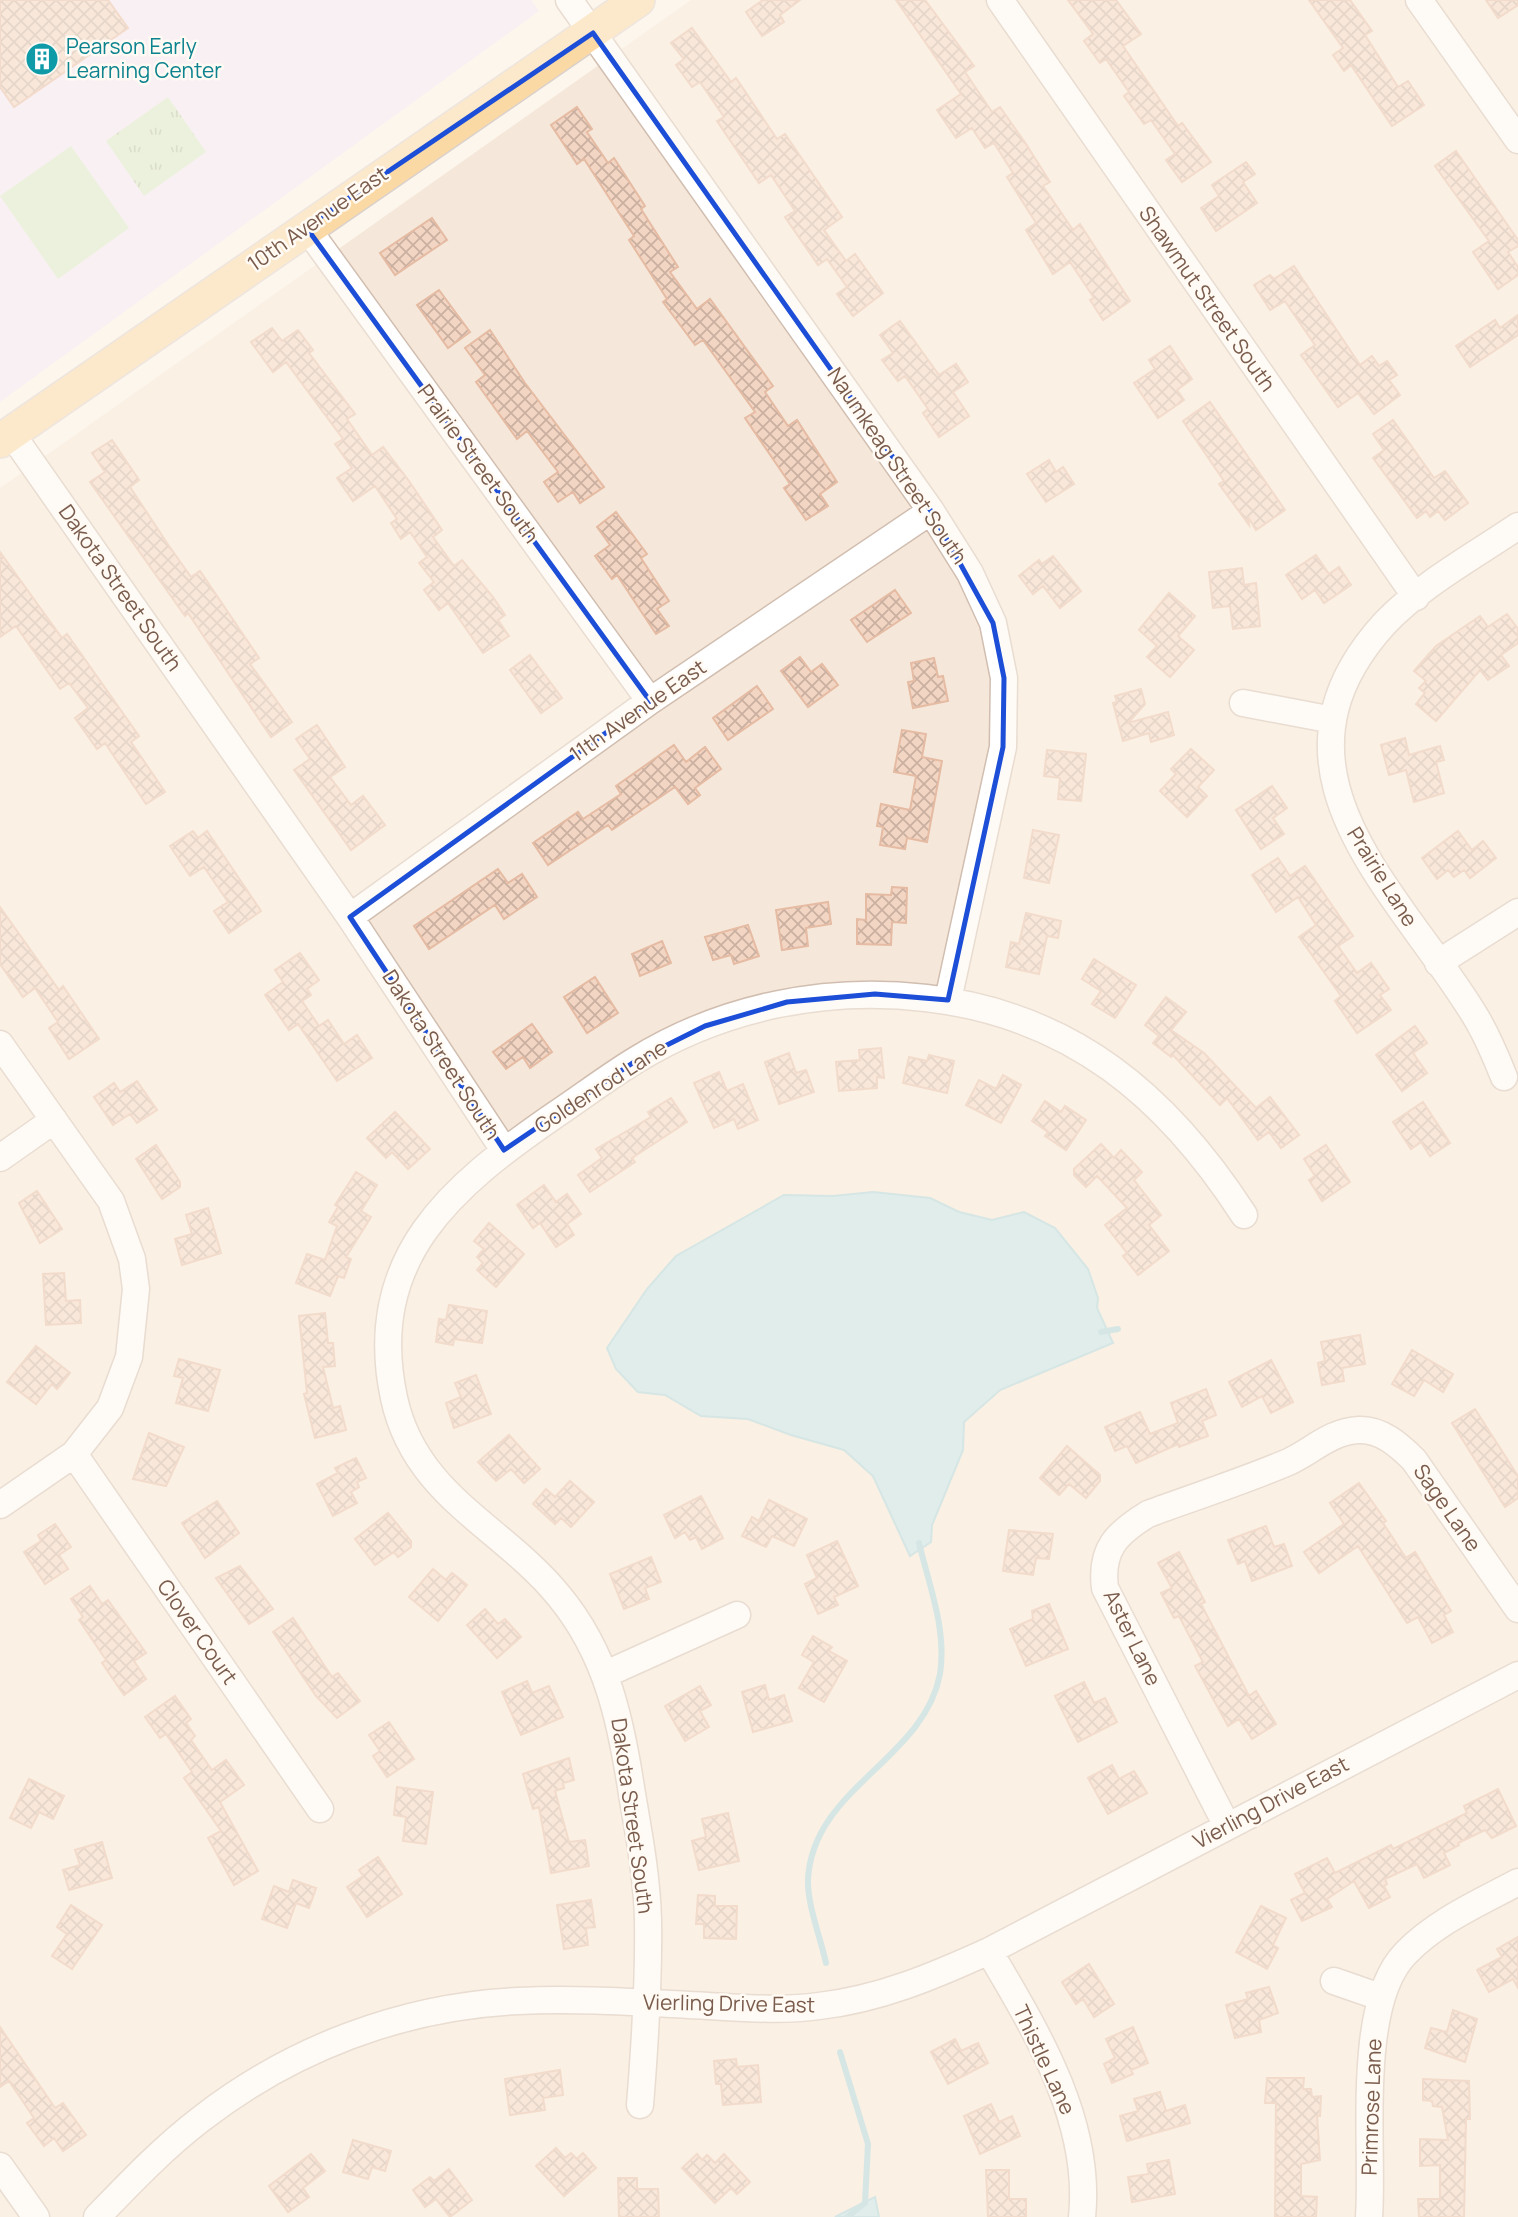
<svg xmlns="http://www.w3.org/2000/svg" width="1518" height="2217" font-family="Manrope,sans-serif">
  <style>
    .residential { fill: #f5e8da }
    .education { fill: #f3e8fa }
    .grass { fill: url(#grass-tufts) }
    .pitch { fill: #d8ecc9 }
    .water { fill: #bfe3e8; stroke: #a5d3da; stroke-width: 2 }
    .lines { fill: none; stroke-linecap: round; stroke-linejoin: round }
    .stream { stroke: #a5d3da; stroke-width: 6 }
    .building { fill: url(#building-cross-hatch); stroke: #e6bba3; stroke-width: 2 }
    .minor-casing { stroke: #d1beb0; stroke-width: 29 }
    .major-casing { stroke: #dad1cd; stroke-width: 36 }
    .minor { stroke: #fff; stroke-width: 26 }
    .major { stroke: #fbd9a5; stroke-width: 33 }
    .marked { fill: none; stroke: #1d4ed8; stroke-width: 5; stroke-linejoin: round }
    .labels { text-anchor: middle; stroke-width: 5; stroke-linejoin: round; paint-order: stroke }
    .culture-label { font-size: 21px; fill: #0d838f; stroke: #fffaf3; text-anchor: start }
    .street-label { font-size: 21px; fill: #7a5c4d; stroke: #fffaf3 }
  </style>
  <defs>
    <pattern id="grass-tufts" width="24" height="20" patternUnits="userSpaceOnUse" patternTransform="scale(1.75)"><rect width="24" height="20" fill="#d8ecc9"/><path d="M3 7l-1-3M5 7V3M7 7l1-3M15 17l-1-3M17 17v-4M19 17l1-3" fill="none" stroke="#b4c2a5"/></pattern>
    <pattern id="building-cross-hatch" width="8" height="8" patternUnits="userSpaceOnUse" patternTransform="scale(1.75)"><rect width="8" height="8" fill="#f3d5c3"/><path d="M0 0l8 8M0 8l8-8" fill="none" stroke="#cab0a1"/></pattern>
  </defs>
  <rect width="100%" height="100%" fill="#fdf6ec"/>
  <path class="residential" d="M691,0H1518V2217H0V488Z"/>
  <path class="education" d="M0,0H531L539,11L0,402Z"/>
  <path class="grass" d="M168,97L206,152L144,196L106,141Z"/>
  <path class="pitch" d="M71,146L129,228L58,279L0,196Z"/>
  <path class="water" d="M873,1192L930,1198L959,1212L992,1220L1024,1212L1055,1228L1088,1269L1098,1298L1097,1308L1113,1343L1000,1390L964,1422L963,1450L932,1525L931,1542L910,1556L873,1476L844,1450L791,1435L748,1419L701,1416L665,1395L638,1392L616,1369L607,1348L647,1289L676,1256L784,1195L833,1196Z
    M875,2197L879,2217H835Z"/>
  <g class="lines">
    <path class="stream" d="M1101,1332L1118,1329
      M826,1963C821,1940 807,1903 808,1880C812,1788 924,1760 940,1674C947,1630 929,1585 919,1543
      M840,2052L868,2144L865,2203L847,2217"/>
  </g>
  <path class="building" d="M0,0H108L128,28L14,107L0,87Z
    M763,0H800L780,15L784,22L762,36L746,12Z
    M896,0H925L974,66L965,72L992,112L1000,107L1026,144L1050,182L1043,186L1073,230L1080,224L1130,301L1103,320L1090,300L1094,298L1070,262L1053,274L1026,230L1036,223L1007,177L1013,173L994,143L985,148L972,128L956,138L937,110L961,94Z
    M1068,0H1116L1141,34L1123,46L1178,126L1182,123L1211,162L1182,182L1166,160L1175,154L1151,120L1144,124L1124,96L1129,92L1106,59L1100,63L1084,41L1093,34Z
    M1309,0H1350L1372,31L1365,35L1398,87L1408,81L1424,105L1392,126L1351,65L1344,71L1333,55L1343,48Z
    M1486,0H1518V5L1498,18Z
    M692,28L731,82L736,78L777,139L785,134L842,217L824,230L846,261L855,254L883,293L853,316L837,294L847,287L827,259L818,265L785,217L795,211L771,175L759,183L717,121L724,117L700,82L692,87L676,65L684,59L671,43Z
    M577,107L592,129L587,132L608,163L614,158L645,206L641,209L678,267L670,272L697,309L710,299L773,386L765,392L788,426L797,420L837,482L820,494L828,506L806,520L784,488L790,484L745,418L755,412L703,340L695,345L663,302L667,299L629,240L634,236L584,159L577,164L551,125Z
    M1456,151L1518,240V246L1508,252L1518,267V275L1498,289L1473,252L1489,241L1435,166Z
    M1246,162L1255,174L1243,182L1257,203L1216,231L1201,208L1219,196L1212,185Z
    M432,218L447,240L395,275L380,253Z
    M1294,266L1360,365L1372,356L1379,366L1387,361L1397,375L1389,380L1400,395L1374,414L1358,393L1338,407L1301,355L1315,345L1295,316L1285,301L1270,310L1254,285L1270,275L1274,279Z
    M439,290L470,332L448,348L417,305Z
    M1518,315V335L1470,367L1456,346L1495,320L1500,328Z
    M900,321L939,375L956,364L968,382L953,392L969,416L939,437L923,413L928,409L905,376L898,381L882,360L893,353L880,335Z
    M272,328L282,341L298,330L313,350L309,353L355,414L347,419L372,455L383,447L409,481L442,530L433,537L454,566L462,560L493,597L505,615L498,620L509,636L483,653L448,603L439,610L424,590L434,582L419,563L427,557L410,532L401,539L391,523L397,519L375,486L353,501L337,478L352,468L335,444L343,439L286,362L273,372L251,342Z
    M490,330L525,383L604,487L580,503L573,492L558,502L544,482L558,472L527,431L517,439L476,382L485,375L465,348Z
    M1170,346L1192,379L1177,390L1184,400L1158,418L1134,383L1155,369L1149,360Z
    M1210,402L1285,510L1256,530L1248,517L1249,525L1219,484L1224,481L1183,421Z
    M1393,420L1434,478L1445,471L1468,503L1445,520L1438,511L1430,517L1426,511L1417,518L1373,458L1384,450L1373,434Z
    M112,440L139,480L130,487L169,546L191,577L200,571L259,658L250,664L292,722L271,737L188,613L185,616L90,482L105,472L92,453Z
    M1049,460L1056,472L1063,467L1074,484L1046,502L1027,474Z
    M616,512L647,554L641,558L669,601L657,609L669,626L656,634L617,575L612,579L595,556L610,545L597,527Z
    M0,552L62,638L67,634L139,736L131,742L165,792L146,804L105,743L97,749L75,718L88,708L69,683L60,689L16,626L0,637Z
    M1316,555L1329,574L1339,567L1351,585L1324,603L1315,590L1302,599L1286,575Z
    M1053,556L1081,591L1060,608L1043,586L1033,594L1019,576L1039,560L1042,564Z
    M1242,568L1244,585L1256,583L1260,626L1233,629L1230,606L1213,608L1209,572Z
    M895,590L911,613L867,642L851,620Z
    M1169,593L1195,616L1178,636L1194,650L1170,677L1147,657L1157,646L1139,630Z
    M1507,614L1518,629V643L1501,655L1509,666L1488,680L1480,670L1436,721L1416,704L1425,693L1419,688L1426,681L1414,671L1436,646L1480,616L1488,627Z
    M530,655L562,698L541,713L510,670Z
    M800,657L811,672L822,664L838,685L808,707L781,671Z
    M934,658L938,677L943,676L948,701L913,708L908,682L914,681L911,663Z
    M757,686L773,709L728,740L713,718Z
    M1141,689L1145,704L1128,723L1168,712L1174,735L1151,742L1149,733L1123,741L1113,703L1117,702L1115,696Z
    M317,725L345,767L330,777L351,805L363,796L385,825L351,850L294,770L310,759L296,739Z
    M902,730L926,734L922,757L942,761L927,842L907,838L905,849L880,845L883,827L877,826L881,804L910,810L916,776L894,772Z
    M1405,738L1409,755L1440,746L1444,760L1436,762L1444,793L1414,802L1406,770L1389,775L1381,745Z
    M674,745L686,762L705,747L721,769L695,788L700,795L688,804L675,787L612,830L608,825L548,865L533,843L578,812L583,819L621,794L616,786Z
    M1191,749L1214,770L1198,787L1207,796L1187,817L1160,791L1176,774L1171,769Z
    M1047,750L1086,754L1081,801L1058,799L1060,778L1044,776Z
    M1272,786L1287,808L1273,818L1284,834L1261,849L1236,810Z
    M1033,830L1059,835L1049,883L1024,878Z
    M193,831L198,838L207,831L261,911L229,933L214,911L228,902L204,867L190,876L170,846Z
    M1458,831L1472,850L1483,841L1496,858L1470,878L1464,870L1454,877L1448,870L1437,879L1422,858Z
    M1278,858L1290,876L1305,866L1353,936L1338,946L1357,973L1371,963L1389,989L1380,995L1391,1010L1357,1033L1335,1001L1341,996L1299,937L1316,925L1298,897L1276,912L1252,875Z
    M498,869L508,883L522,874L537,897L504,919L495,905L429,949L414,926Z
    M892,887L907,888L906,923L892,922L891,945L857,944V919L866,920V894L891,895Z
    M828,902L831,924L806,928L808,946L782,950L776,910Z
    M0,907L59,990L63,986L99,1039L69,1059L49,1028L58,1022L35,988L23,997L0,964Z
    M1026,913L1061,921L1058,938L1047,936L1039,974L1006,967L1011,942L1019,944Z
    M748,925L759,956L734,964L731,955L713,960L705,937Z
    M662,941L671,963L640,976L632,954Z
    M300,953L319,980L307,989L311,995L302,1001L319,1026L328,1020L344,1044L357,1035L372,1058L337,1081L298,1024L289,1030L265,995L283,982L275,970Z
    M1094,959L1136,985L1115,1018L1092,1004L1101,991L1082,979Z
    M595,977L618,1013L587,1033L564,997Z
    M1166,997L1186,1012L1171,1030L1204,1053L1256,1108L1270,1097L1299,1135L1281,1148L1269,1132L1258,1140L1227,1098L1220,1105L1173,1055L1171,1057L1153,1043L1159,1036L1145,1025Z
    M532,1024L552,1052L530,1068L523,1057L506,1069L493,1052Z
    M1415,1026L1427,1043L1413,1053L1427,1073L1402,1091L1376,1055Z
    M881,1048L884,1078L877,1077V1088L839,1091L836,1062L860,1060L859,1050Z
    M789,1053L796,1073L806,1070L814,1092L779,1104L765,1062Z
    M929,1055L954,1061L947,1093L903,1083L909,1057L927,1061Z
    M719,1072L727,1091L743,1084L758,1120L738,1129L734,1119L714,1128L694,1083Z
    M1003,1075L1021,1085L1001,1123L966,1105L979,1080L996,1089Z
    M137,1081L157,1110L137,1123L130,1114L113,1125L94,1097L114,1083L120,1092Z
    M671,1098L687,1122L632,1158L635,1162L590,1192L578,1175L602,1158L596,1149L651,1117L648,1112Z
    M1045,1101L1061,1112L1065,1106L1086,1120L1066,1150L1045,1136L1048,1132L1032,1121Z
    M1423,1102L1450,1143L1430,1156L1421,1142L1411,1149L1393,1122Z
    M395,1112L430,1149L408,1169L392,1152L386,1158L367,1138Z
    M1101,1144L1114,1158L1121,1150L1142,1172L1134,1180L1161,1215L1149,1225L1169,1251L1138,1275L1123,1256L1127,1253L1105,1225L1127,1208L1097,1176L1086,1187L1074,1175V1169Z
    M156,1145L180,1182V1187L162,1199L136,1159Z
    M1326,1145L1350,1182L1322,1201L1309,1180L1315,1176L1304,1159Z
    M356,1172L377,1185L361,1211L371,1217L346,1257L351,1259L344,1278L338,1276L330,1296L296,1283L307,1254L325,1260L337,1226L329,1222L338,1207L335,1205Z
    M544,1185L556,1202L567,1194L581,1214L567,1224L574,1235L556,1247L540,1223L533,1228L517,1205Z
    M37,1191L62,1229L40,1243L19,1203Z
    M208,1208L221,1253L182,1265L175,1239L192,1234L186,1215Z
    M489,1223L524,1254L496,1287L477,1270L483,1263L477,1257L484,1249L474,1241Z
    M64,1273L66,1301L80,1300L81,1323L46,1325L43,1274Z
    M449,1305L487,1311L482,1343L454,1339L453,1345L436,1342L439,1319L446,1320Z
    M325,1313L328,1343H333L335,1366L323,1367L333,1408L340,1406L346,1430L315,1438L304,1394L307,1393L299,1316Z
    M1360,1335L1365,1364L1342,1368L1344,1381L1322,1385L1318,1363L1325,1361L1321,1342Z
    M36,1346L70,1373L57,1389L52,1384L36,1404L7,1382Z
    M1412,1350L1453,1374L1443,1392L1424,1380L1414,1396L1392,1384Z
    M179,1359L220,1370L208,1411L176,1403L183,1378L174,1376Z
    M1271,1360L1293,1402L1271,1413L1262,1396L1242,1407L1229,1382Z
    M476,1375L491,1414L454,1428L446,1403L461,1397L455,1383Z
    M1206,1389L1216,1415L1202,1421L1208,1436L1179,1447L1178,1444L1136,1463L1127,1446L1115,1451L1105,1427L1140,1412L1150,1434L1178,1423L1171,1403Z
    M1475,1409L1518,1476V1498L1505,1507L1452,1423Z
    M149,1433L184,1447L166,1486L133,1479Z
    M509,1435L540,1469L524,1483L511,1469L496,1481L478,1462Z
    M1067,1446L1100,1475V1481L1086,1498L1069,1484L1059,1495L1040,1478Z
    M356,1458L366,1478L357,1482L359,1487L351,1492L357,1503L333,1516L317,1484L338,1473L335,1468Z
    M570,1481L594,1502L571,1527L561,1518L555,1524L533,1504L546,1489L555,1497Z
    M1359,1483L1386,1521L1383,1523L1406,1558L1415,1552L1451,1611L1444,1615L1453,1632L1432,1643L1418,1617L1407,1623L1358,1546L1319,1573L1304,1552L1344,1524L1330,1503Z
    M701,1496L723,1538L702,1549L696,1537L690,1540L685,1532L675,1538L664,1515Z
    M769,1500L807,1519L794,1546L772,1536L766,1547L742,1536L752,1517L759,1521Z
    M217,1501L239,1533L205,1558L182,1523Z
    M388,1513L411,1541V1547L398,1557L394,1552L375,1565L355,1539Z
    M55,1524L71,1547L59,1555L68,1569L45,1584L24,1552L41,1541L38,1535Z
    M1266,1526L1274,1547L1284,1544L1292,1566L1252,1581L1245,1561L1238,1564L1228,1540Z
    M1009,1530L1053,1534L1049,1559L1036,1558L1033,1575L1003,1571Z
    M837,1541L858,1586L834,1597L838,1605L818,1614L805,1584L817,1578L807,1555Z
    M1179,1552L1205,1602L1201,1604L1249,1696L1256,1691L1276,1724L1252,1739L1239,1719L1228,1726L1195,1666L1203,1662L1179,1616L1174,1618L1161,1593L1172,1588L1158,1563Z
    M651,1557L661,1582L645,1588L649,1599L624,1609L610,1574Z
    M240,1566L273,1609L249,1624L216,1578Z
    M433,1569L446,1580L452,1573L467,1585L438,1621L409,1597Z
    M90,1586L102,1604L108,1600L146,1653L134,1661L146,1679L124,1695L102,1663L106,1660L79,1620L83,1617L71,1599Z
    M1049,1604L1068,1649L1026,1666L1010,1629L1033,1619L1032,1611Z
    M485,1609L498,1624L505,1619L521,1637L497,1658L467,1625Z
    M293,1618L332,1677L338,1673L360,1701L337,1718L316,1696L273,1632Z
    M813,1636L832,1647L829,1651L847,1661L824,1702L799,1688L814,1662L802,1655Z
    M527,1681L532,1693L549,1686L563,1717L521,1735L502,1692Z
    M1084,1682L1094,1703L1105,1698L1117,1722L1078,1742L1055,1696Z
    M765,1685L769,1700L784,1695L792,1721L753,1732L742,1692Z
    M700,1686L711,1705L700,1711L709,1727L685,1741L665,1706Z
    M175,1696L191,1719L186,1723L195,1736L191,1740L212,1770L226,1760L244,1785L220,1802L258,1871L234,1885L208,1838L221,1831L184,1778L192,1772L166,1734L160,1738L145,1717Z
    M389,1722L414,1759L387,1777L373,1756L380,1751L369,1735Z
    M569,1758L574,1780L563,1783L564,1788L555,1791L569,1842L585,1840L589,1866L551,1873L539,1807L533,1809L523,1774Z
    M1112,1765L1119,1779L1134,1771L1147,1793L1108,1814L1088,1778Z
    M29,1779L64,1796L53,1819L39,1812L31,1828L10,1818Z
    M397,1787L433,1792L426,1844L403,1841L406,1817L394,1815Z
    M1498,1789L1516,1826L1492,1838L1485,1830L1458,1843L1459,1845L1444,1853L1450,1865L1424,1878L1417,1864L1385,1879L1387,1884L1384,1886L1390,1897L1369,1908L1354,1881L1327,1899L1332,1907L1302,1921L1291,1900L1305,1893L1295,1874L1327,1858L1335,1873L1391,1845L1393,1849L1467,1813L1464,1806Z
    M728,1813L739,1861L699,1870L692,1841L706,1837L702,1819Z
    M102,1842L112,1878L69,1890L63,1870L80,1865L75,1850Z
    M378,1857L402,1894L367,1917L347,1887L363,1876L359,1870Z
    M293,1880L316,1888L309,1908L296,1903L287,1928L262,1919L274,1886L289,1892Z
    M698,1895L715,1896V1906H737L736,1939L704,1938V1924H696Z
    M591,1900L595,1927L586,1928L588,1945L564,1949L557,1905Z
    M71,1905L102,1925L72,1969L52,1956L67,1934L57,1927Z
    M1261,1906L1286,1918L1273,1945L1278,1948L1267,1969L1236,1952Z
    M1518,1937V1988L1513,1979L1489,1992L1477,1970L1502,1957L1497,1949Z
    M1089,1964L1114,2004L1094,2017L1083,1999L1076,2004L1062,1982Z
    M1269,1987L1278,2013L1259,2020L1261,2032L1235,2038L1226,2005L1248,1999L1246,1993Z
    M1453,2010L1477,2019L1465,2062L1425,2048L1431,2028L1447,2032Z
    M0,2027L55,2108L63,2103L86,2135L63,2151L54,2138L44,2146L27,2123L34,2118L9,2081L0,2087Z
    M1133,2027L1148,2063L1131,2070L1133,2074L1112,2083L1104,2064L1115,2058L1106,2039Z
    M955,2039L961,2051L978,2043L988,2063L948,2084L931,2052Z
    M736,2059L737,2067L758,2065L761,2102L723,2105L721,2084H716L714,2061Z
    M560,2070L563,2095L543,2098L545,2110L510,2115L505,2079Z
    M1267,2078H1304L1303,2089H1311L1312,2097L1321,2096L1320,2116H1317L1320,2160L1301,2164V2196L1317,2197L1316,2217H1275L1276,2103H1265Z
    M1423,2079L1469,2081L1470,2119H1466L1464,2217H1419L1418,2199H1440V2165L1420,2166V2139L1448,2140L1442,2107L1433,2106L1432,2101L1423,2100Z
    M1160,2092L1166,2111L1185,2105L1190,2123L1127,2141L1120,2116L1138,2111L1134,2099Z
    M991,2104L999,2122L1012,2116L1020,2136L980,2154L964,2116Z
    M353,2140L391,2151L385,2171L372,2167L368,2179L343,2172Z
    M556,2148L565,2158L571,2153L577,2159L583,2153L596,2168L564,2196L536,2166Z
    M311,2154L325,2171L303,2188L309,2197L288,2212L269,2186Z
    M697,2154L702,2160L707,2155L715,2163L724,2154L750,2182L737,2194L731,2188L715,2203L682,2168Z
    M1169,2160L1175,2194L1132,2202L1128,2177L1149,2174L1147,2164Z
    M449,2169L472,2200L450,2217L436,2199L425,2207L413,2190L430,2177L434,2181Z
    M986,2170H1009V2199H1026V2217H988Z
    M618,2178H637V2189H658L659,2217H619Z"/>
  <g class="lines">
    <defs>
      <path id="minor" d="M569,0L931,511L970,573L993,623L1004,678L1003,747L948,1000
        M1000,0L1416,597
        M1419,0L1518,140
        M306,227L650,701
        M11,433L350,917L504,1150
        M1243,703L1333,720
        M350,917L650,701L931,511
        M1438,963L1518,912
        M0,1044L111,1201L132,1259L136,1289L129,1357L110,1408L74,1454L0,1505
        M1504,1077C1496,1057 1488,1038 1477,1019C1403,894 1249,772 1385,623C1422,584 1474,556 1518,526
        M0,1158L54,1120
        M74,1454L320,1809
        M606,1674L737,1615
        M1227,1826L1105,1588C1100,1549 1117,1533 1148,1514C1194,1497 1241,1482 1286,1463C1310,1453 1330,1431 1359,1430C1381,1429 1399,1445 1414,1460L1518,1609
        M989,1951C1036,2031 1092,2121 1082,2217
        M1334,1981L1380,1997
        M640,2105C645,2043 649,1981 648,1920C647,1878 639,1835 632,1794C621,1721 607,1654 559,1596C502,1526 415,1496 394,1398C364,1258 452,1186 555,1115C582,1097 608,1077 636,1060C722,1007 826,986 926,998C1072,1015 1167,1096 1244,1215
        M0,2166L36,2217
        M97,2217C130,2183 163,2148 201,2119C291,2049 403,2006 518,2001C581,1998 645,2003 708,2006C745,2008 782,2011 819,2006C880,1999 934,1976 989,1951L1518,1675
        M1369,2217C1374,2147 1355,2004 1406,1953C1437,1921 1479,1903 1518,1882"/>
      <path id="major" d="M0,441L638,0"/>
    </defs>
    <use href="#minor" class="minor-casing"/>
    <use href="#major" class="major-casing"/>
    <use href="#minor" class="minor"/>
    <use href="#major" class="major"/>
  </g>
  <path d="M0 0H1518V2217H0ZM593,33L931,511L993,623L1004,678L1003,747L948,1000L875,994L787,1002L705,1026L637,1060L504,1150L350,917L650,701L306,227Z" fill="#fdf6ec" fill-opacity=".55" fill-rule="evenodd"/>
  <path class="marked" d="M593,33L931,511L993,623L1004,678L1003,747L948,1000L875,994L787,1002L705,1026L637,1060L504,1150L350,917L650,701L306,227Z"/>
  <defs>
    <symbol id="building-disc" viewBox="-11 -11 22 22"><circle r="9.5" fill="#0f9aa8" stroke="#fffaf3"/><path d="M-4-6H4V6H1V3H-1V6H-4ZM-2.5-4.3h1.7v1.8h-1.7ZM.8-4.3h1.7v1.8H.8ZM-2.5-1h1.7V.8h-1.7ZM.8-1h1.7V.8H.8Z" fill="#fff"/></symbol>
  </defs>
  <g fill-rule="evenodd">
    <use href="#building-disc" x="23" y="40" width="38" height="38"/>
  </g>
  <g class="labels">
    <g class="culture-label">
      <text x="66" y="54">Pearson Early<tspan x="66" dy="24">Learning Center</tspan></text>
    </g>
    <g class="street-label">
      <text transform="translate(318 219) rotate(-35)" y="7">10th Avenue East</text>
      <text transform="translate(1207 299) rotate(55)" y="7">Shawmut Street South</text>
      <text transform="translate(478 464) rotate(54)" y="7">Prairie Street South</text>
      <text transform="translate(897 466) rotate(56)" y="7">Naumkeag Street South</text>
      <text transform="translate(120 588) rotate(55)" y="7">Dakota Street South</text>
      <text transform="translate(638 711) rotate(-35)" y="7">11th Avenue East</text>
      <text transform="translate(1382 877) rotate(58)" y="7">Prairie Lane</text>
      <text transform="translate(441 1055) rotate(57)" y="7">Dakota Street South</text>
      <text transform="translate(601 1087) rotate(-33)" y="7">Goldenrod Lane</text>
      <text transform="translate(1447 1508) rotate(55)" y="7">Sage Lane</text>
      <text transform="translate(197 1632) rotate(55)" y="7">Clover Court</text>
      <text transform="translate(1132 1638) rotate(64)" y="7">Aster Lane</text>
      <text transform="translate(1271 1803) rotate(-28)" y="7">Vierling Drive East</text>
      <text transform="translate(632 1816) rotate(82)" y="7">Dakota Street South</text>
      <text transform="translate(729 2004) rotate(1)" y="7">Vierling Drive East</text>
      <text transform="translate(1044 2060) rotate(65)" y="7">Thistle Lane</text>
      <text transform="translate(1372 2107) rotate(-88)" y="7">Primrose Lane</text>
    </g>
  </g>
</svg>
